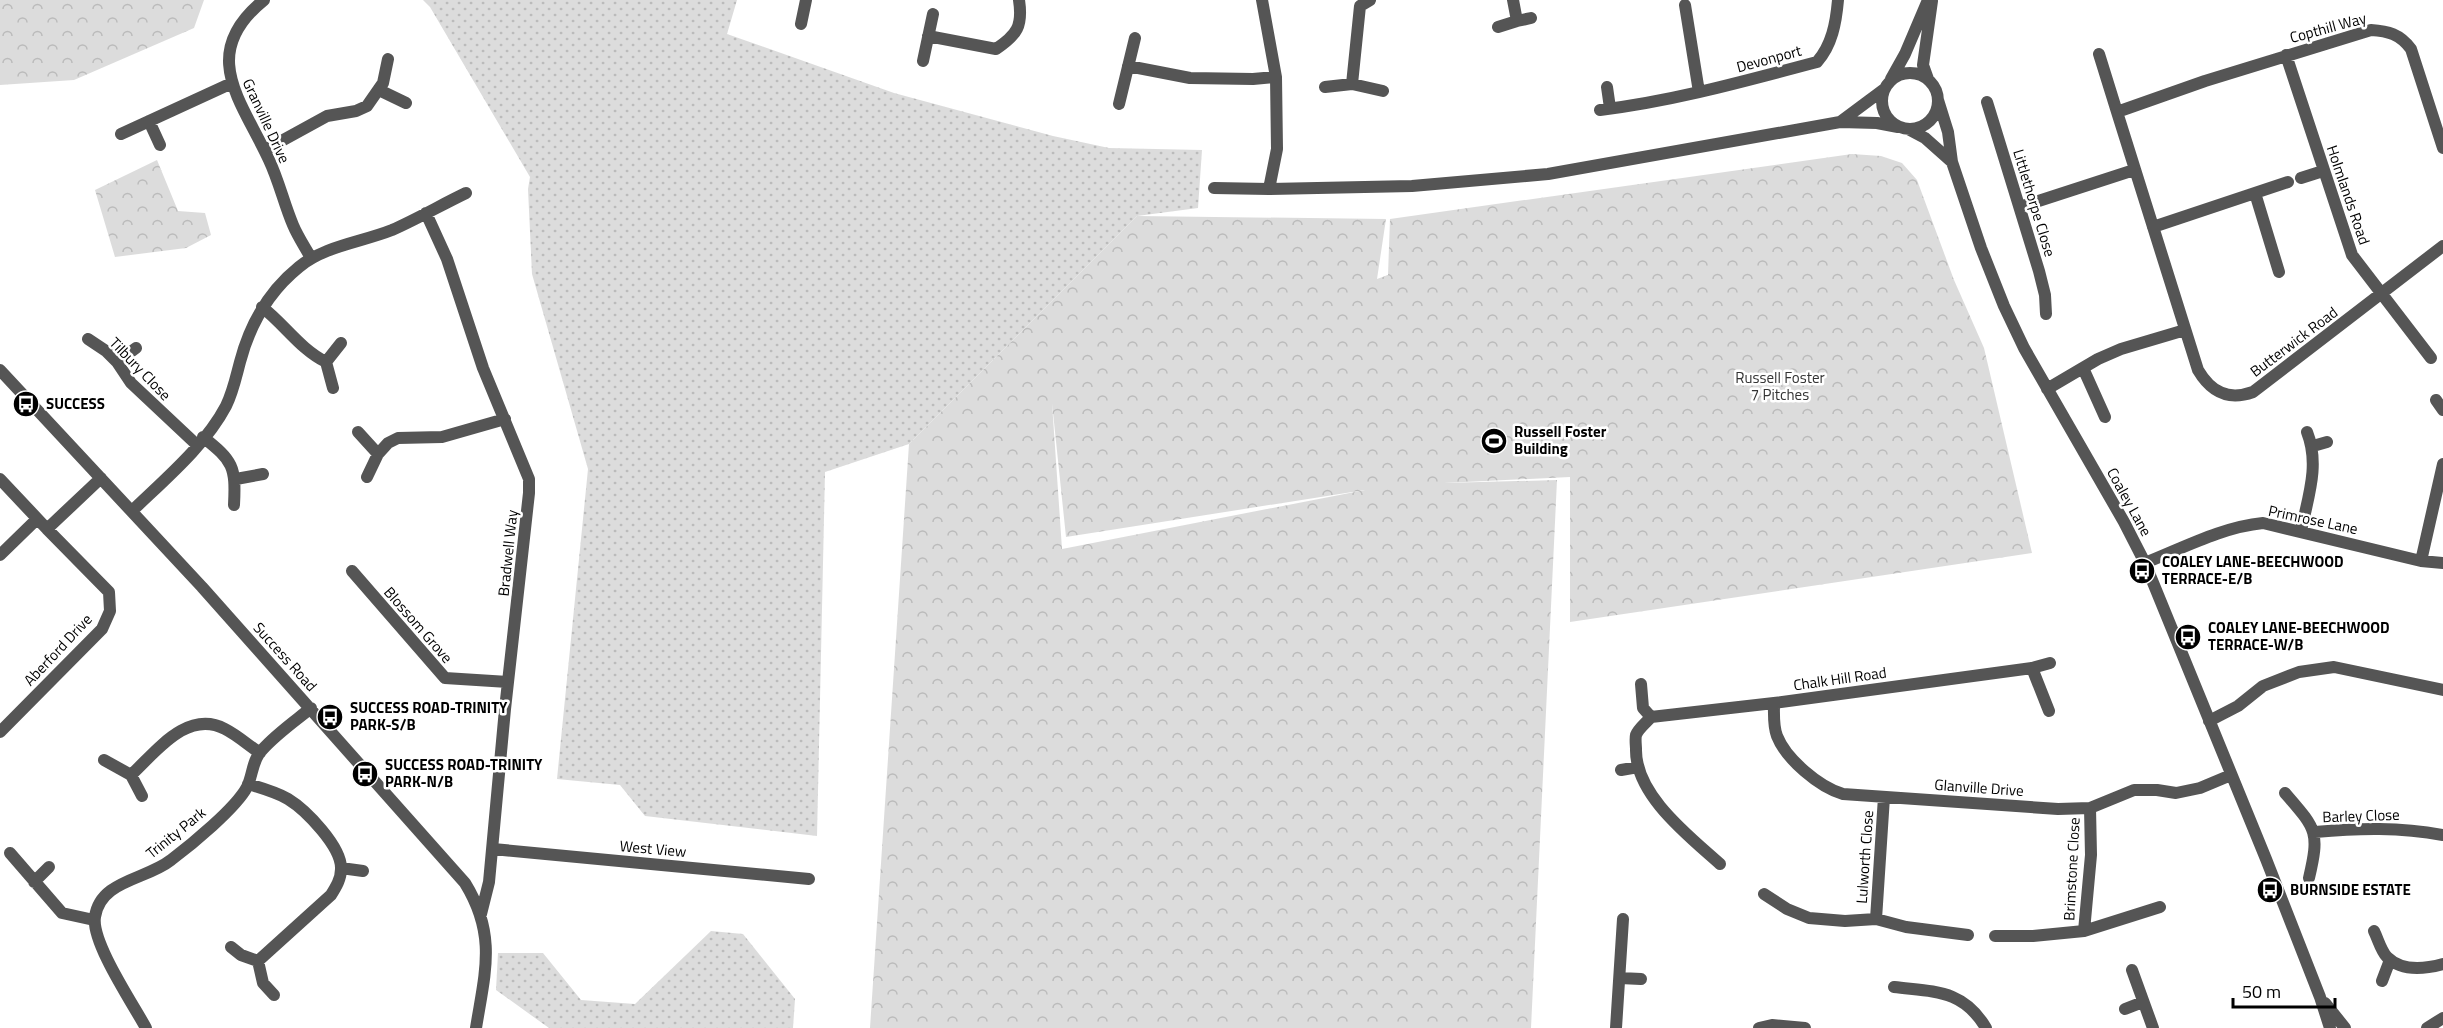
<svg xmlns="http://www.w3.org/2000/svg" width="2443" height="1028" font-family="'Titillium Web',sans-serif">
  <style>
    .grass { fill: url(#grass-dots) }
    .forest { fill: url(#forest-crowns); fill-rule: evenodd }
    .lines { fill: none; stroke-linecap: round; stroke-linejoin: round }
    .street { stroke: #555; stroke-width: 12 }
    .labels { text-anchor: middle; stroke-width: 5; stroke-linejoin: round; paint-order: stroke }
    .street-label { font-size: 15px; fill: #000; stroke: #fff }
    .park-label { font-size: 15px; fill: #333; stroke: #fff }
    .poi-label { font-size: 15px; font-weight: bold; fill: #000; stroke: #fff; text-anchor: start }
  </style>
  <defs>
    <pattern id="grass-dots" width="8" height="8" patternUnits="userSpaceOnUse" patternTransform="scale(1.5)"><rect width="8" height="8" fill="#dcdcdc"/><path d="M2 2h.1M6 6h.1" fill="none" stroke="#bbb" stroke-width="1.8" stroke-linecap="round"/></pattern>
    <pattern id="forest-crowns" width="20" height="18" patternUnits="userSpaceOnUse" patternTransform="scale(1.5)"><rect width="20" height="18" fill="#dcdcdc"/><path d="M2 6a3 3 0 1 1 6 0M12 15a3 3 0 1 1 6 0" fill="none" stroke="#bbb"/></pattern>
  </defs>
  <rect width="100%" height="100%" fill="#fff"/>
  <path class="grass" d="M423,0H737L727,34L894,93L1053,136L1109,148L1202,150L1198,208L1137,216L909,444L825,472L817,836L645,816L620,785L557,779L588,469L532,274L528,189L530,177L430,7Z
    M711,931L743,934L795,999L793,1028H549L496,990L498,953H543L581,1000L635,1004Z"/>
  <path class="forest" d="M0,0H204L194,28L74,80L0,85Z
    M1852,154L1881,156L1902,163L1917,180L1954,280L1984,348L2032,553L1570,622V477L1444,483L1557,480L1531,1028H870L909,444L1137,216L1386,219L1377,279L1388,275L1390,219ZM1052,403L1066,537L1365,490L1062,549Z
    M157,160L178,211L205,213L211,235L186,248L115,257L95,190Z"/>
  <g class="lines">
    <path class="street" d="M264,0C197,54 242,101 269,160C279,181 284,204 293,225C298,237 305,247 311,258
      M1685,5L1699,92
      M1517,21L1531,18
      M801,24L806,0
      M1498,27L1517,21L1513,0
      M928,36L996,49C1017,35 1023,26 1019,0
      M2099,54L2117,112
      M2286,55L2352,255L2431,358
      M923,61L933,14
      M1128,66L1190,78L1253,79L1276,77
      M1882 101a28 28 0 1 1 56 0a28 28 0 1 1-56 0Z
      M1891,79L1905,54L1928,0
      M1928,79L1923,65L1932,1
      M1352,84L1360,6L1370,0
      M1325,87L1352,84L1383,91
      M1607,87L1610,108
      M379,90L406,103
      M1938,100L1948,132L1952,162L1981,248L2004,306L2024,348L2124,522L2145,563L2266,859L2320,997L2330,1028
      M1987,102L2039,271L2045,295L2046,314
      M1119,104L1135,38
      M1600,110C1674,101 1745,81 1817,62C1832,45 1836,23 1838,0
      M149,121L160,145
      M1840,122L1883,90
      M1908,129L1925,138L1952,162
      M121,134L232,83
      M2443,148L2411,49C2400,34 2388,31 2371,30L2205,81L2117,112L2198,370C2211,392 2228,401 2253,392L2443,246
      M265,150L327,116L356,111L367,106L383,83L388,59
      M2301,178L2323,171
      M1214,188L1269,189L1277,149L1276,77L1262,0
      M1269,189L1412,186L1548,174L1840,122L1877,123L1898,127
      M2255,193L2279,272
      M2020,207L2134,170
      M426,213L447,259L483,368L529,479V493L505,709L489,882L481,914
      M2153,227L2288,182
      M262,307C285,325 300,349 326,362
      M88,339L106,351L117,362L131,383L197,445
      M117,362L136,348
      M2083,368L2105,417
      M0,370L202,587L465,883C497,935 485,972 476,1028
      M333,388L326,362L341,343
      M2047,389L2098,359L2121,349L2185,330
      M2436,400L2443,410
      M358,432L378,454
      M203,437C233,461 236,466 234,505
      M2313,446L2327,442
      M367,477L378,454L388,443L398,438L442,437L505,419
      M0,479L47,529L101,478
      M236,479L263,474
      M132,511C164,480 205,446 226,406C233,392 236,377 240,362C250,324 268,292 299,267C324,246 362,242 392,230C417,219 441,205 466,193
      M2301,531C2308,497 2320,465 2307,432
      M0,555L37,519
      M2421,561L2443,464
      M2145,563C2183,548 2222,527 2263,523L2421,561L2443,563
      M352,571L445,678L508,682
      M2032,668L2049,711
      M1641,684L1643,708L1651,717
      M1774,703C1774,713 1773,726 1777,736C1786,759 1819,787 1843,794L2058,809L2090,808L2134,790H2157L2176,793L2200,788L2231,775
      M2209,721L2238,706L2263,686L2299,672L2334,667L2443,690
      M0,732L102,629L110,611L109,592L47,529
      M104,760L131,775L142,796
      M1621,770L1638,767
      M131,775C156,752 187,709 225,729C237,735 248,745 260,753
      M248,784C261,788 276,792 288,799C306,810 342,847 341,869C341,879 336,887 331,895L258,961
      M2285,793C2316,829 2320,831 2309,878
      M2315,832C2359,828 2400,827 2443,835
      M493,849L809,879
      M10,853L62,913L94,920
      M1720,864C1689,836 1635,795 1636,749C1636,746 1635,739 1636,735C1638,729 1647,722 1651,717L1774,703L2032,668L2050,663
      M341,868L363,871
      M34,882L49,867
      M1764,894L1787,909L1809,918L1845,921L1876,919L1906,927L1968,935
      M1876,919L1884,797
      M2084,931L2091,855L2090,808
      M2374,931C2378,939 2381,951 2387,957C2402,972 2425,969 2443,964
      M1995,936H2033L2084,931L2160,907
      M231,947L241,955L258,961L263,983L274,995
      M2132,970L2153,1028
      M1620,978L1641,979
      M2382,981L2390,960
      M1894,987C1934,992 1963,989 1986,1028
      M2325,1003L2345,1028
      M2125,1009L2143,1002
      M146,1028C133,1004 91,942 95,917C100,880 146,880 171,860C191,845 236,808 247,787C253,775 252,760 262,750C276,734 295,721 311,708
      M1616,1028L1623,919
      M1759,1028L1772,1025L1805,1028
      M2427,1028L2443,1018"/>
  </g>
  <defs>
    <symbol id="bus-disc" viewBox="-11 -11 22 22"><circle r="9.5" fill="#000" stroke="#fff"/><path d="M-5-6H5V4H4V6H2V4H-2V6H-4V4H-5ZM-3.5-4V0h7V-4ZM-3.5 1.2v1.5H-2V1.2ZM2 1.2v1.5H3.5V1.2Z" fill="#fff"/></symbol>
    <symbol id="stadium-disc" viewBox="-11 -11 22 22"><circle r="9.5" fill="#000" stroke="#fff"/><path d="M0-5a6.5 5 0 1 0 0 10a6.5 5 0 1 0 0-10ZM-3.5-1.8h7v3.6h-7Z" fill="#fff"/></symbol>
  </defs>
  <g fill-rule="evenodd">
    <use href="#bus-disc" x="11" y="389" width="30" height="30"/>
    <use href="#stadium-disc" x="1479" y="426" width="30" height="30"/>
    <use href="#bus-disc" x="2127" y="556" width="30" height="30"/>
    <use href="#bus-disc" x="2173" y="622" width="30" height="30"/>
    <use href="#bus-disc" x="315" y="702" width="30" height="30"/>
    <use href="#bus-disc" x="350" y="759" width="30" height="30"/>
    <use href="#bus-disc" x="2255" y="875" width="30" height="30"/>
  </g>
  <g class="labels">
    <g class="street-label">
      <text transform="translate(2328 28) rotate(-15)" y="5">Copthill Way</text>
      <text transform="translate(1769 59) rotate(-15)" y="5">Devonport</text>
      <text transform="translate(266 121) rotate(65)" y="5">Granville Drive</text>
      <text transform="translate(2348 195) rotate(71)" y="5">Holmlands Road</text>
      <text transform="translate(2034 203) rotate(73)" y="5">Littlethorpe Close</text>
      <text transform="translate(2294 342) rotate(-37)" y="5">Butterwick Road</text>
      <text transform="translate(140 369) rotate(46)" y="5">Tilbury Close</text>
      <text transform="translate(2129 502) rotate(61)" y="5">Coaley Lane</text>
      <text transform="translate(2313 520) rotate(12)" y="5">Primrose Lane</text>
      <text transform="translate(508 553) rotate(-84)" y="5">Bradwell Way</text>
      <text transform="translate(418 625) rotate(49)" y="5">Blossom Grove</text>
      <text transform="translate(58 650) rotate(-47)" y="5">Aberford Drive</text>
      <text transform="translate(285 657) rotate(48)" y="5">Success Road</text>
      <text transform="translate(1840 679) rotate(-8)" y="5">Chalk Hill Road</text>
      <text transform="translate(1979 788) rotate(4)" y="5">Glanville Drive</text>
      <text transform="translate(2361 816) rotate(-2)" y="5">Barley Close</text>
      <text transform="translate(176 833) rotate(-39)" y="5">Trinity Park</text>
      <text transform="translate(653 849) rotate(5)" y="5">West View</text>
      <text transform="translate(1865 857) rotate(-86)" y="5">Lulworth Close</text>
      <text transform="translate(2072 869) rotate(-87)" y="5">Brimstone Close</text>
    </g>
    <g class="park-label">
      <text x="1780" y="383">Russell Foster<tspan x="1780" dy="17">7 Pitches</tspan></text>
    </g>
    <g class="poi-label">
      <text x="46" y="409">SUCCESS</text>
      <text x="1514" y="437">Russell Foster<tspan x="1514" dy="17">Building</tspan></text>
      <text x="2162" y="567">COALEY LANE-BEECHWOOD<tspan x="2162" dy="17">TERRACE-E/B</tspan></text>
      <text x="2208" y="633">COALEY LANE-BEECHWOOD<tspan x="2208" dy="17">TERRACE-W/B</tspan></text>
      <text x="350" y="713">SUCCESS ROAD-TRINITY<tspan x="350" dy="17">PARK-S/B</tspan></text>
      <text x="385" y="770">SUCCESS ROAD-TRINITY<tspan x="385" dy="17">PARK-N/B</tspan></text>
      <text x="2290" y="895">BURNSIDE ESTATE</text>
    </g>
  </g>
  <path d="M2233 998v9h102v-9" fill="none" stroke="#000000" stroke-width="3"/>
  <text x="2242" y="998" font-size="18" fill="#000000" stroke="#ffffff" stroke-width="4.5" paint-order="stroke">50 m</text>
</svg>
